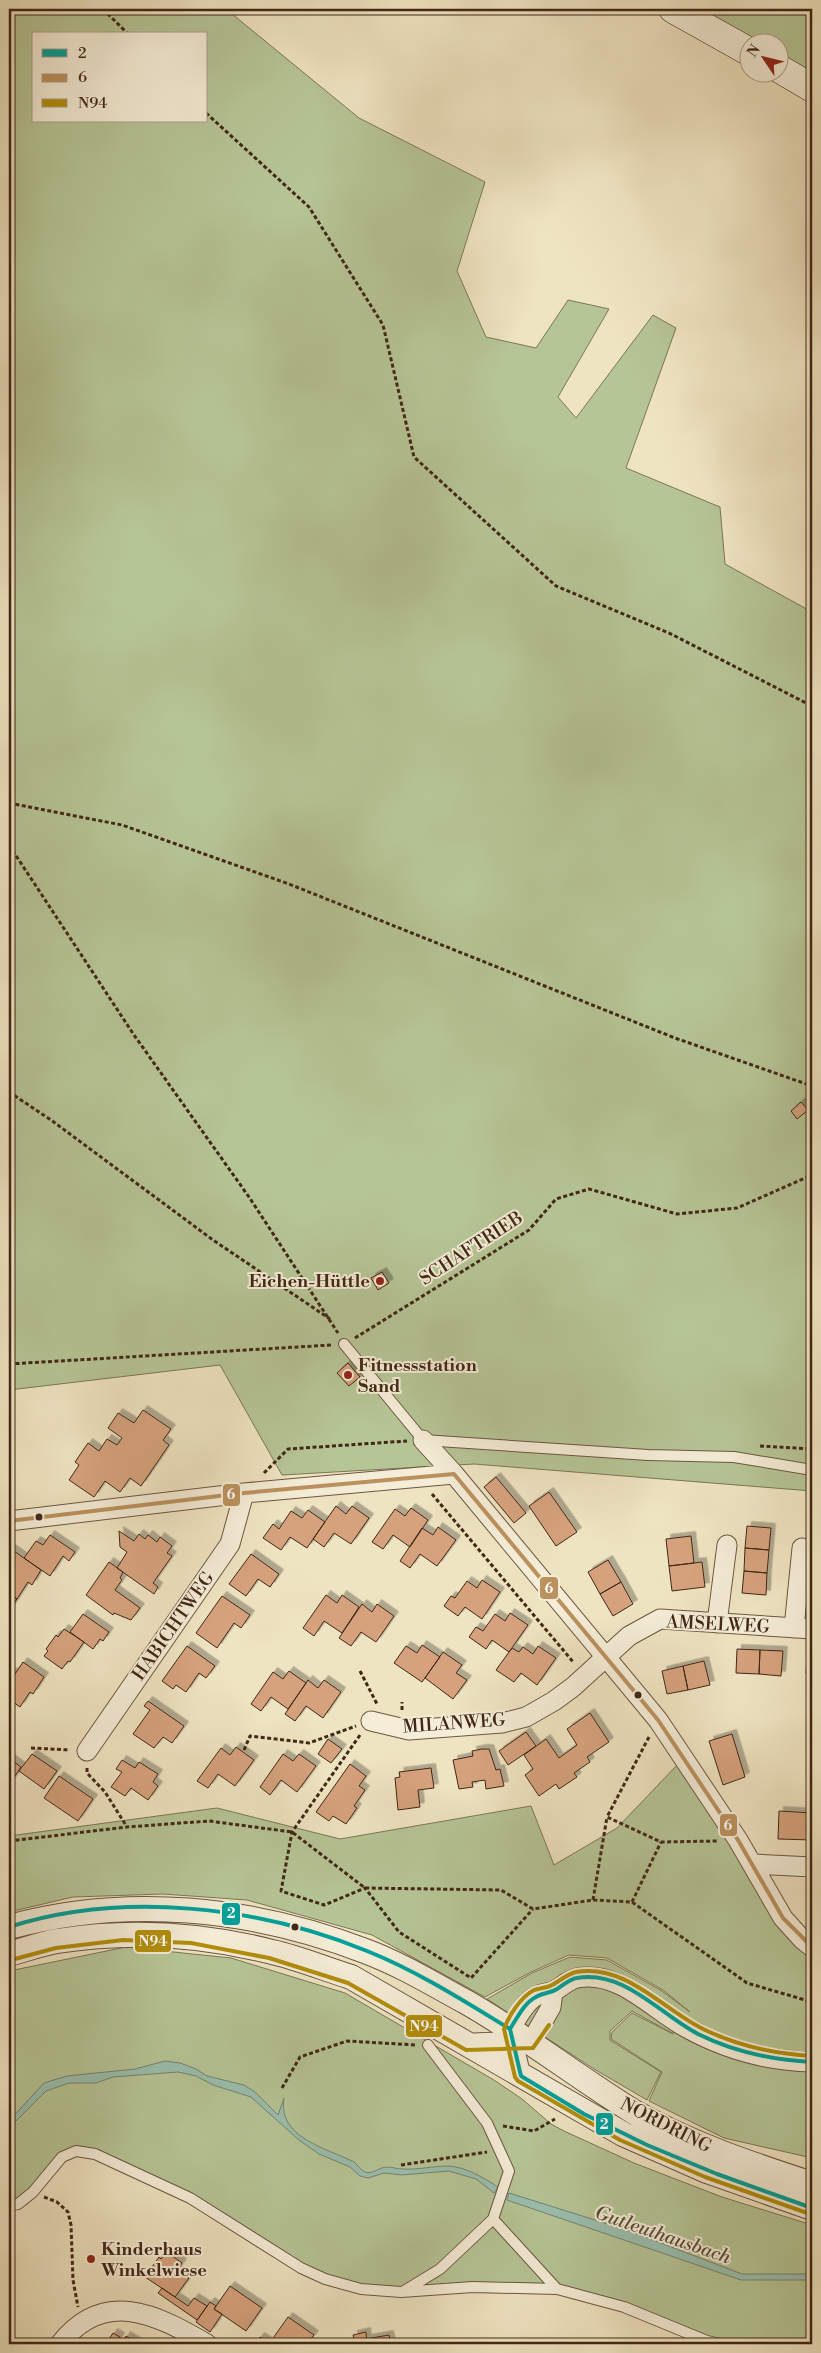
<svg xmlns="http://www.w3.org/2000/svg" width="821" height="2353" font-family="'Libre Bodoni',serif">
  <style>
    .green { fill: #b6c596; stroke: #7c7656; fill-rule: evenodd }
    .water { fill: #9abfae; stroke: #768271 }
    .building { fill: #d5a27d; stroke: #412716; filter: url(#shadow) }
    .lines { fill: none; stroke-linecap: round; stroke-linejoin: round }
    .service-casing { stroke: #6c5641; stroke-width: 12 }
    .minor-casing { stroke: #6c5641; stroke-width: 21 }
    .tertiary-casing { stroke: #6c5641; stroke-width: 26 }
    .secondary-casing { stroke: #412716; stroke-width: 29 }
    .path { stroke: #412716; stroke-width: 3; stroke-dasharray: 4 2.5; stroke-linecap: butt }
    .service { stroke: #f5edd7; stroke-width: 10 }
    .minor { stroke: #f5edd7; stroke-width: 19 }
    .tertiary { stroke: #f5edd7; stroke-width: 24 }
    .secondary { stroke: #f5edd7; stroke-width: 28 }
    .bus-1-casing { stroke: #f5edd7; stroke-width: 8 }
    .bus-2-casing { stroke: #f5edd7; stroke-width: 8 }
    .bus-3-casing { stroke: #f5edd7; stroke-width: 8 }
    .bus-1 { stroke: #00a19a; stroke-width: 4 }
    .bus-2 { stroke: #bb915e; stroke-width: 4 }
    .bus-3 { stroke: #b28e0b; stroke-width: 4 }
    .poi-dot { fill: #8f2418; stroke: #f5edd7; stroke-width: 2 }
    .bus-dot { fill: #412716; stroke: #f5edd7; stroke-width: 2 }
    .labels { text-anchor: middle; stroke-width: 4; stroke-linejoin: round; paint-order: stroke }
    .street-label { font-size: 18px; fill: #412716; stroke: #f5edd7 }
    .poi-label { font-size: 18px; font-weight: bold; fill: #412716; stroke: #f5edd7; text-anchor: start }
    .water-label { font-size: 19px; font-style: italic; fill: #574d3c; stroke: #f5edd7 }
    .line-badge { stroke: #f5edd7; stroke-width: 2 }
    .badge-label { font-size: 14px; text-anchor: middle; font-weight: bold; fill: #fff }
  </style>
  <defs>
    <filter id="shadow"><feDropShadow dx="4.5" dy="-4.5" stdDeviation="0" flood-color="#0004"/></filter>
  </defs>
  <rect width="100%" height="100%" fill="#efe4c1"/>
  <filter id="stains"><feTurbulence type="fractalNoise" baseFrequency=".004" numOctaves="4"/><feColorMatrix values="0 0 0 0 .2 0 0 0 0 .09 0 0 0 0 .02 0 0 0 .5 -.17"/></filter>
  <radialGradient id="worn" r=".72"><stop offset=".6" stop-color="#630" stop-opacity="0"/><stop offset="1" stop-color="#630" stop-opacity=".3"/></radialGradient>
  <path class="green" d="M9,9H226L359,118L485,182L457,271L486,337L536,348L568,300L609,309L558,397L576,418L653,315L676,328L626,468L720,507L725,564L812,612V1491L474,1464L282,1475L220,1365L9,1390ZM34,34H206V121H34Z
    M675,9H812V88L779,68L778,42H748Z
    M679,1763L812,1945V2158L724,2138L649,2101L662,2072L611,2039L612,2032L632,2013L673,2034L685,2017L672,2033L632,2011L610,2031V2040L661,2072L647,2100L594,2069L487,1999L532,1973L570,1957L607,1960L662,1991L690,2012L663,1990L607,1958L569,1955L531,1972L485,1997L372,1935L247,1900L163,1894L73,1897L9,1912V1836L217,1808L340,1839L531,1806L554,1865L617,1828Z
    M126,1947L231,1958L345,1993L494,2080L522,2099L551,2124L564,2131L634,2163L722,2197L812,2225V2344H721L557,2289L401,2292L325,2279L190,2198L76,2151L9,2206V1971Z"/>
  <path class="water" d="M165,2061L180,2063L196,2069L207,2076L244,2085L255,2092L278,2115L284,2098C277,2138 327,2148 354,2162C358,2165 360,2170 365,2172C371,2175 380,2167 387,2167C392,2167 397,2169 403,2169C418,2170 433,2166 449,2166C466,2167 484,2178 498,2187L494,2193L476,2179L449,2171L402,2175L384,2173L368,2178L360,2176L350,2167L319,2154L299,2140L251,2097L213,2085L196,2076L178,2072L113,2077L96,2083H69L46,2091L9,2128V2121L44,2083L67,2076L135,2069Z
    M509,2193L627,2230L742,2274H812V2280H741L507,2200Z"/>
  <path class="building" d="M801,1102L808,1110L797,1119L791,1111Z
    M382,1272L389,1283L378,1290L371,1278Z
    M348,1363L360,1377L349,1386L337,1373Z
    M143,1410L171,1429L163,1440L169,1445L141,1486L130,1478L120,1492L105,1481L94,1497L69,1480L79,1465L75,1462L88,1443L99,1451L107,1439L117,1445L122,1438L108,1428L118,1413L134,1423Z
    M496,1477L526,1513L514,1523L484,1487Z
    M549,1492L577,1532L556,1546L529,1506Z
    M336,1506L346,1514L352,1506L369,1518L351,1544L334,1533L324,1547L313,1539Z
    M411,1508L428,1520L410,1547L393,1535L383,1549L372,1542L395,1509L405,1516Z
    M308,1510L325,1522L307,1548L290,1537L281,1550L263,1538L273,1524L279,1529L291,1511L302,1518Z
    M747,1526L771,1528L769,1550L745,1548Z
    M438,1527L456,1540L437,1566L420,1554L410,1568L400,1561L422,1528L433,1535Z
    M119,1531L134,1541L139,1534L145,1539L148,1535L157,1542L160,1537L172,1546L167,1553L172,1556L153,1583L158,1587L154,1594L117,1568L127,1552L120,1547Z
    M50,1535L75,1552L69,1561L63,1556L50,1576L24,1558L36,1541L43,1545Z
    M691,1536L694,1563L669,1566L666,1539Z
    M745,1548L769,1550L767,1573L744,1571Z
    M11,1549L41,1570L32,1585L28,1582L17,1599L9,1593V1552Z
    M251,1554L279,1574L270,1587L258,1579L246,1596L229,1584Z
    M608,1560L621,1582L600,1594L588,1572Z
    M109,1562L123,1572L120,1578L122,1580L115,1590L140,1608L131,1620L114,1613L113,1615L86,1595Z
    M702,1562L705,1587L672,1591L669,1566Z
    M744,1571L767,1573L766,1595L742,1593Z
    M482,1580L500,1592L482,1619L465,1607L458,1616L444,1606L451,1596L455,1598L467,1581L477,1588Z
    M621,1582L633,1604L613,1616L600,1594Z
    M9,1593L17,1599L9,1611Z
    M326,1595L337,1603L342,1595L359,1607L342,1633L324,1621L314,1636L303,1628Z
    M222,1596L250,1615L241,1628L234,1623L217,1648L196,1633Z
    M362,1604L372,1612L377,1604L394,1616L376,1642L361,1632L351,1646L339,1638Z
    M510,1613L528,1625L509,1652L492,1640L486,1649L469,1637L476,1627L483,1631L495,1614L505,1621Z
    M83,1614L109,1632L103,1641L100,1639L93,1649L70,1632Z
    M64,1629L84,1642L70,1662L68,1661L62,1669L44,1656L48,1651L46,1649L56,1635L58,1637Z
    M422,1645L440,1657L422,1682L394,1663L406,1646L417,1653Z
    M187,1646L215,1666L206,1678L199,1673L186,1692L176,1685L173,1689L162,1681Z
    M538,1646L556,1658L537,1685L521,1673L514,1682L496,1670L512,1648L519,1652L523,1647L533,1654Z
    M737,1649L760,1650L759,1674L736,1673Z
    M808,1649H812V1673H806Z
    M760,1650L783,1651L781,1676L759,1674Z
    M443,1652L462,1665L456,1673L467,1680L453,1699L425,1678Z
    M704,1661L710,1685L688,1690L683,1666Z
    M23,1662L44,1677L33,1694L30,1692L20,1707L9,1699V1677L12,1672L15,1674Z
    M683,1666L688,1690L667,1694L662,1671Z
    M289,1671L306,1683L288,1709L271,1697L261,1711L251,1704L273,1672L283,1679Z
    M308,1680L318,1688L324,1680L341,1692L323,1718L306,1706L295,1721L285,1714Z
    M148,1701L184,1726L172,1743L163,1737L154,1748L133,1734L150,1710L144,1706Z
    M590,1713L609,1742L587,1757L590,1762L574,1773L577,1777L559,1789L556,1784L539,1796L525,1775L533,1769L524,1755L546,1739L559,1758L577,1745L567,1729Z
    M526,1732L536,1746L508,1765L499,1751Z
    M732,1734L745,1777L723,1785L709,1741Z
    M328,1739L342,1749L331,1763L318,1754Z
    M236,1747L254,1760L235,1786L218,1774L208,1788L197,1781L221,1748L230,1755Z
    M482,1749H489L496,1770L500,1769L504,1786L486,1789L485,1780L472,1782L473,1787L459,1789L453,1760L473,1756L472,1751Z
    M32,1754L57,1771L44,1789L19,1771Z
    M283,1754L293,1761L299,1754L316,1766L297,1792L281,1780L270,1795L260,1787Z
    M9,1758L21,1767L9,1785Z
    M122,1760L135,1768L139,1762L158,1774L153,1782L158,1786L148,1800L131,1788L125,1796L111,1787L122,1772L116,1769Z
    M350,1764L366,1776L359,1786L365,1790L354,1806L357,1808L346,1824L333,1816L329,1821L316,1812Z
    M431,1768L434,1788L418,1790L420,1807L398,1810L395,1778L400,1777L399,1772Z
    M59,1776L93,1799L78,1821L44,1798Z
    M779,1811L812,1813V1840L778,1839Z
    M812,1887V1920L807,1919Z
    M167,2252L182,2263L177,2270L189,2278L175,2297L145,2277L159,2257L161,2259Z
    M230,2286L262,2308L246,2331L214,2309Z
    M162,2288L188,2306L194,2298L207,2306L197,2320L158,2293Z
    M210,2302L216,2306L214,2309L222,2314L210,2332L196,2322Z
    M288,2317L314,2335L307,2344H276L271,2341Z
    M366,2332L367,2344H345L355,2343L353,2335Z
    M113,2333L120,2337L116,2344H106Z
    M389,2335L391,2344H367L366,2339Z
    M126,2336L139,2344H121Z
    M260,2337L271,2344H255Z"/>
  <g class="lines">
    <defs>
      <path id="service" d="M344,1344L423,1440L648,1455L734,1457L812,1470
        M9,2206L18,2204L33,2192L62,2157L76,2151L95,2154L190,2198L301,2268L325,2279L361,2289L401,2292L473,2287L557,2289L624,2307L707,2341L721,2344
        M493,2219L557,2289
        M404,2291L440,2269L493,2219L509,2171L487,2123L428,2045"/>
      <path id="minor" d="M423,1440L454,1474L658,1720L738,1840L783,1918L802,1939L812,1947
        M9,1521L244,1493L454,1474
        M717,1623L727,1545
        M794,1628L802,1548
        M371,1721L409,1730L502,1723L526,1717L554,1701L573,1687L629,1636L660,1619L812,1629
        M87,1751L230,1544L244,1493
        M752,1864L812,1867
        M468,2044C489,2040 509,2044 531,2042L551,2007L553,1992
        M521,2076L510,2029C518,2018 526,1999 539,1995C544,1993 549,1993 554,1991C562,1987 568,1980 577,1978C619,1970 652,2009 685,2027C724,2049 768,2061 812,2062
        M60,2344C104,2288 156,2314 207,2344"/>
      <path id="tertiary" d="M9,1927C126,1895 251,1907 365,1951C400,1964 433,1984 466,2002C524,2035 577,2077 634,2112C688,2143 753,2165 812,2184
        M9,1954C24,1950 40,1944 57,1941C128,1930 202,1934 272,1952C299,1958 325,1969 351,1977L623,2134L707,2171L812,2208"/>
      <path id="secondary" d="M673,9L748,51
        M778,68L812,88"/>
    </defs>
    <use href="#service" class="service-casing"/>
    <use href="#minor" class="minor-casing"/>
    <use href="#tertiary" class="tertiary-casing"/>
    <use href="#secondary" class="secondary-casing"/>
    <path class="path" d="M103,9L128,34
      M206,113L309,207L383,325L414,457L556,586L669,633L812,706
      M9,803L122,825L289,884L675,1038L812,1086
      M9,845L134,1035L249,1197L338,1333
      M9,1092L51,1120L213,1240L330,1319
      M355,1338L529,1230L556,1199L589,1189L677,1214L737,1208L812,1175
      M9,1364L331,1345
      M760,1446L812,1449
      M264,1473L288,1449L407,1441
      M432,1494L574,1663
      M360,1671L377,1704
      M402,1710V1702
      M360,1735L292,1832L281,1891L324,1905L365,1888L399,1932L471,1978L533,1909
      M649,1737L607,1817L661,1842L718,1841
      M31,1748L70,1750
      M244,1750L250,1736L309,1743L356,1726
      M87,1768V1773L105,1792L127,1827
      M9,1841L127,1827L209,1821L292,1832L365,1888L501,1890L533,1909L593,1900L632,1902L747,1983L812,2002
      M593,1900L607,1817
      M632,1902L661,1842
      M282,2088L300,2057L347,2041L416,2045
      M503,2126L534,2131L555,2119
      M401,2165L487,2152
      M44,2197L57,2202L68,2212L71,2225L73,2280L78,2307"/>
    <use href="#service" class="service"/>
    <use href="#minor" class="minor"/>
    <use href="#tertiary" class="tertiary"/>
    <use href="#secondary" class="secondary"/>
    <defs>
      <path id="bus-1" d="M9,1927C123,1891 257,1906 367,1951C417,1971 464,2001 510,2029L521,2076L584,2114L647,2145L717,2174L812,2208
        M510,2029C517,2018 524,2003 536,1997C542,1993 551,1993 557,1989C564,1985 569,1979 577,1978C623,1969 661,2015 698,2034C734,2052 773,2060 812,2062"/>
      <path id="bus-2" d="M454,1474L658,1720L738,1840L783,1918L812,1947
        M9,1521L244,1493L454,1474"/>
      <path id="bus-3" d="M11,1960L56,1948L123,1940L191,1943L269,1958L348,1983L466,2050L533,2048L549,2025
        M810,2214L705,2177L620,2140L518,2081L515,2077L504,2029C509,2015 521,1997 534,1990C540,1988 547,1988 552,1985C560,1981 567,1974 576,1972C626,1963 664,2011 705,2030C739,2046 775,2054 812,2056"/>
    </defs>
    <use href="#bus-1" class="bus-1-casing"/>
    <use href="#bus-2" class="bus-2-casing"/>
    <use href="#bus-3" class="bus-3-casing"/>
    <use href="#bus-1" class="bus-1"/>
    <use href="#bus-2" class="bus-2"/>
    <use href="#bus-3" class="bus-3"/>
  </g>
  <g class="poi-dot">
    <circle cx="380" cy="1281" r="5"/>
    <circle cx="348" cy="1375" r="5"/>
    <circle cx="91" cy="2259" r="5"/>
  </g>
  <g class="bus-dot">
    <circle cx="39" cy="1517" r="4.5"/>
    <circle cx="638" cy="1695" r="4.5"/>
    <circle cx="295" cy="1927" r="4.5"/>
  </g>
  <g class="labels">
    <g class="street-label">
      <text transform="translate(471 1248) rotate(-33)" y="6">SCHAFTRIEB</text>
      <text transform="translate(718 1624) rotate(3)" y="6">AMSELWEG</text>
      <text transform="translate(173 1626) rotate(-55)" y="6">HABICHTWEG</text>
      <text transform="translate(454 1723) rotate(-4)" y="6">MILANWEG</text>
      <text transform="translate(666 2125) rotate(27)" y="6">NORDRING</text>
    </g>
    <g class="poi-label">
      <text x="370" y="1287" text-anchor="end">Eichen-Hüttle</text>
      <text x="358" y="1371">Fitnessstation<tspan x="358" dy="21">Sand</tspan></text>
      <text x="101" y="2255">Kinderhaus<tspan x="101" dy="21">Winkelwiese</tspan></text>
    </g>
    <g class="water-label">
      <text transform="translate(663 2234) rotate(19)" y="7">Gutleuthausbach</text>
    </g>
  </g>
  <g class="line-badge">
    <rect x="222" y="1483" width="19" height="24" rx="5" fill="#bb915e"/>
    <rect x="539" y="1576" width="20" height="24" rx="5" fill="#bb915e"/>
    <rect x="719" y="1813" width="19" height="24" rx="5" fill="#bb915e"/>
    <rect x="221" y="1902" width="20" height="24" rx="5" fill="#00a19a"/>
    <rect x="134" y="1929" width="38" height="24" rx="5" fill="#b28e0b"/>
    <rect x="405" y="2014" width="38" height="24" rx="5" fill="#b28e0b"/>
    <rect x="595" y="2112" width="19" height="24" rx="5" fill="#00a19a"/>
  </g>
  <g class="badge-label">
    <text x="231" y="1499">6</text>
    <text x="549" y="1593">6</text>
    <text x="728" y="1830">6</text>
    <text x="231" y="1918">2</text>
    <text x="153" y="1946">N94</text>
    <text x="424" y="2031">N94</text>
    <text x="604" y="2129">2</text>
  </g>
  <rect width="821" height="2353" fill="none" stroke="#efe4c1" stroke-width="30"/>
  <rect x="10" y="10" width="801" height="2333" fill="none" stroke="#412716" stroke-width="2.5"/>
  <rect x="15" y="15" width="791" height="2323" fill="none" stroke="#412716"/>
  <rect x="32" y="32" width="175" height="90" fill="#f5edd7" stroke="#ad9e8a"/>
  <rect x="42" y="49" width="25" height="8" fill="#00a19a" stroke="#ad9e8a"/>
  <text x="78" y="58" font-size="15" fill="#412716">2</text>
  <rect x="42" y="74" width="25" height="8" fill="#bb915e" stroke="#ad9e8a"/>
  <text x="78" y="82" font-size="15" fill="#412716">6</text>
  <rect x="42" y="99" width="25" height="8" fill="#b28e0b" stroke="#ad9e8a"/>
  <text x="78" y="108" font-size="15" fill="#412716">N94</text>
  <g transform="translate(764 58) rotate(305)"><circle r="24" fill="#f5edd7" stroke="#ad9e8a"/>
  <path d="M0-4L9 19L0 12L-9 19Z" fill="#8f2418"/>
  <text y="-8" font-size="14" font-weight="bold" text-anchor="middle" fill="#412716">N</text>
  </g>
  <rect width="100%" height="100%" filter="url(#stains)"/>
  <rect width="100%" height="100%" fill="url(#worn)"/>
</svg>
